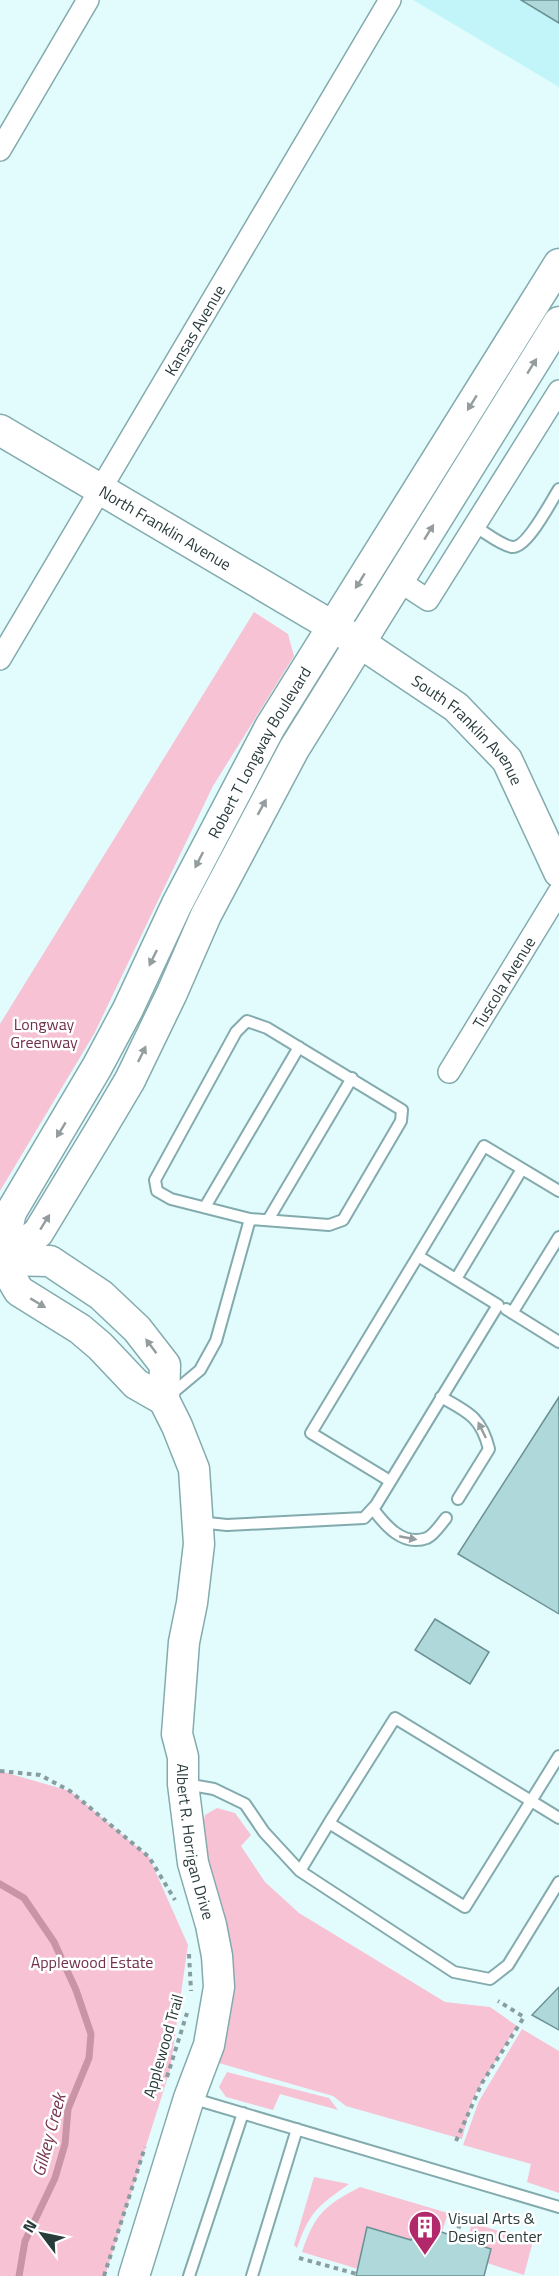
<svg xmlns="http://www.w3.org/2000/svg" width="559" height="2276" font-family="'Titillium Web',sans-serif">
  <style>
    .built { fill: #c1f5f9 }
    .green { fill: #f7c2d4 }
    .lines { fill: none; stroke-linecap: round; stroke-linejoin: round }
    .stream { stroke: #c894a6; stroke-width: 7 }
    .building { fill: #afd8db; stroke: #6a9194; stroke-width: 1.5 }
    .lane-casing { stroke: #83abae; stroke-width: 14 }
    .street-casing { stroke: #83abae; stroke-width: 24 }
    .secondary-casing { stroke: #83abae; stroke-width: 33 }
    .path { stroke: #889d9f; stroke-width: 4; stroke-dasharray: 4.5 4.5; stroke-linecap: butt }
    .lane { stroke: #fff; stroke-width: 10 }
    .street { stroke: #fff; stroke-width: 21 }
    .secondary { stroke: #fff; stroke-width: 30 }
    .oneway { fill: #949d9e }
    .labels { text-anchor: middle; stroke-width: 5; stroke-linejoin: round; paint-order: stroke }
    .street-label { font-size: 16px; fill: #2a3b3c; stroke: #fff }
    .park-label { font-size: 16px; fill: #71304b; stroke: #fff }
    .poi-label { font-size: 16px; fill: #2a3b3c; stroke: #fff; text-anchor: start }
    .water-label { font-size: 18px; font-style: italic; fill: #76344f; stroke: #fff }
  </style>
  <rect width="100%" height="100%" fill="#e2fbfd"/>
  <path class="built" d="M413,0H559V87Z"/>
  <path class="green" d="M254,612L288,634L294,656L213,786L94,1034L0,1191V1024Z
    M0,1771L70,1791L149,1857L188,1945L170,2070L105,2276H0Z
    M217,1808L235,1813L251,1835L241,1846L265,1882L299,1913L445,2002L490,2007L517,2026L473,2098L462,2139L346,2106L333,2096L219,2063L233,1998L228,1940L201,1834L205,1815Z
    M522,2029L559,2051V2193L527,2182L531,2164L463,2145L479,2101Z
    M227,2072L329,2098L338,2110L280,2094L273,2110L226,2097L219,2087Z
    M314,2177L349,2184C318,2206 310,2211 297,2248L294,2245Z
    M360,2187L448,2213L442,2232L411,2240L368,2227L358,2269L302,2252C315,2214 324,2206 360,2187Z
    M472,2223L533,2241L524,2275L487,2263L491,2249L467,2241Z"/>
  <g class="lines">
    <path class="stream" d="M0,1884L24,1898L54,1942L76,1990L91,2034L89,2058L68,2109L65,2144L55,2178L25,2241L19,2276"/>
  </g>
  <path class="building" d="M521,0H559V23Z
    M559,1397V1614L458,1554Z
    M435,1619L489,1652L470,1684L415,1650Z
    M559,1987V2030L532,2015Z
    M418,2224L491,2249L484,2276H356L367,2227L411,2240Z"/>
  <g class="lines">
    <defs>
      <path id="lane" d="M474,526C485,532 500,545 512,547C527,549 551,501 559,489
        M205,1207L299,1047
        M268,1220L352,1078
        M418,1256L484,1146L559,1191
        M456,1279L522,1169
        M506,1309L559,1342
        M512,1313L559,1237
        M169,1396L200,1370L216,1341L250,1219L171,1199L157,1191L155,1180L236,1032L247,1021L267,1028L402,1110L401,1121L343,1220L329,1225L250,1219
        M441,1397C468,1412 481,1417 489,1449L458,1499
        M373,1509C385,1525 403,1547 427,1538C434,1535 441,1524 446,1518
        M198,1522L227,1525L364,1518L376,1505L498,1305L418,1256L311,1433L390,1481
        M186,1784L214,1789L245,1804L264,1832L300,1871L454,1972L490,1979L508,1965L559,1882
        M329,1823L395,1718L559,1818
        M300,1871L329,1823L465,1907L559,1756
        M191,2098L559,2207
        M189,2276L243,2113
        M252,2276L297,2129"/>
      <g id="street">
        <path d="M0,150L88,0"/>
        <path d="M399,581L428,600L559,391"/>
        <path id="s1" d="M0,659L390,0"/>
        <path id="s2" d="M449,1072L559,892"/>
      </g>
      <g id="secondary">
        <path id="s3" d="M0,430L359,642L456,707L507,760L559,872"/>
        <path id="s4" d="M1,1260L50,1261L101,1295L137,1329L165,1365L164,1400L177,1426L194,1469L199,1544L192,1603L184,1642L177,1734L183,1757V1784L193,1863L211,1925L217,1956L219,1987L209,2045L189,2098L134,2276"/>
        <path d="M1,1260L38,1233L101,1129L130,1080L172,993L206,915L294,749L559,322"/>
        <path d="M1,1260L19,1291L80,1329L100,1346L136,1384L164,1400"/>
        <path id="s5" d="M0,1261L11,1212L97,1067L128,1009L177,904L270,727L559,264"/>
      </g>
    </defs>
    <use href="#lane" class="lane-casing"/>
    <use href="#street" class="street-casing"/>
    <use href="#secondary" class="secondary-casing"/>
    <path class="path" d="M0,1771L40,1775L70,1791L149,1857L175,1900
      M189,1954L191,1991
      M167,2077L187,2013
      M456,2141L482,2083L524,2017L498,2001
      M456,2237L462,2216
      M299,2258L357,2274
      M104,2276L145,2147"/>
    <use href="#lane" class="lane"/>
    <use href="#street" class="street"/>
    <use href="#secondary" class="secondary"/>
  </g>
  <defs><path id="oneway-solid" d="M-6-.8H1V-3.2L6.5 0L1 3.2V.8H-6Z" transform="scale(1.5)"/></defs>
  <g class="oneway">
    <use href="#oneway-solid" transform="translate(532 366) rotate(-58)"/>
    <use href="#oneway-solid" transform="translate(472 403) rotate(122)"/>
    <use href="#oneway-solid" transform="translate(429 532) rotate(-58)"/>
    <use href="#oneway-solid" transform="translate(360 581) rotate(122)"/>
    <use href="#oneway-solid" transform="translate(262 807) rotate(-61)"/>
    <use href="#oneway-solid" transform="translate(199 860) rotate(117)"/>
    <use href="#oneway-solid" transform="translate(153 958) rotate(116)"/>
    <use href="#oneway-solid" transform="translate(142 1054) rotate(-64)"/>
    <use href="#oneway-solid" transform="translate(61 1130) rotate(121)"/>
    <use href="#oneway-solid" transform="translate(45 1222) rotate(-58)"/>
    <use href="#oneway-solid" transform="translate(38 1303) rotate(31)"/>
    <use href="#oneway-solid" transform="translate(151 1346) rotate(-127)"/>
    <use href="#oneway-solid" transform="translate(482 1430) rotate(-116)"/>
    <use href="#oneway-solid" transform="translate(408 1538) rotate(11)"/>
  </g>
  <defs>
    <symbol id="building-pin" viewBox="-11 -11 22 30"><path d="M0 17L-7.5 6A9.5 9.5 0 1 1 7.5 6Z" fill="#b1296b" stroke="#fff"/><path d="M-4-6H4V6H1V3H-1V6H-4ZM-2.5-4.3h1.7v1.8h-1.7ZM.8-4.3h1.7v1.8H.8ZM-2.5-1h1.7V.8h-1.7ZM.8-1h1.7V.8H.8Z" fill="#fff"/></symbol>
  </defs>
  <g fill-rule="evenodd">
    <use href="#building-pin" x="406" y="2208" width="38" height="52"/>
  </g>
  <g class="labels">
    <g class="street-label">
      <text dy="6" stroke="none"><textPath href="#s1" startOffset="382">Kansas Avenue</textPath></text>
      <text dy="6" stroke="none"><textPath href="#s3" startOffset="192">North Franklin Avenue</textPath></text>
      <text dy="6" stroke="none"><textPath href="#s3" startOffset="558">South Franklin Avenue</textPath></text>
      <text dy="6" stroke="none"><textPath href="#s5" startOffset="573">Robert T Longway Boulevard</textPath></text>
      <text dy="6" stroke="none"><textPath href="#s2" startOffset="105">Tuscola Avenue</textPath></text>
      <text dy="6" stroke="none"><textPath href="#s4" startOffset="692">Albert R. Horrigan Drive</textPath></text>
      <text transform="translate(163 2046) rotate(-74)" y="6">Applewood Trail</text>
    </g>
    <g class="park-label">
      <text x="44" y="1030">Longway<tspan x="44" dy="18">Greenway</tspan></text>
      <text x="92" y="1968">Applewood Estate</text>
    </g>
    <g class="poi-label">
      <text x="448" y="2224">Visual Arts &amp;<tspan x="448" dy="18">Design Center</tspan></text>
    </g>
    <g class="water-label">
      <text transform="translate(49 2135) rotate(-75)" y="6">Gilkey Creek</text>
    </g>
  </g>
  <g transform="translate(42 2234) rotate(302)" stroke="#ffffff" stroke-width="4.5" paint-order="stroke">
  <path d="M0-4.5L10 22L0 15L-10 22Z" fill="#2a3b3c"/>
  <text y="-9" font-size="16" font-weight="bold" text-anchor="middle" fill="#2a3b3c">N</text>
  </g>
</svg>
